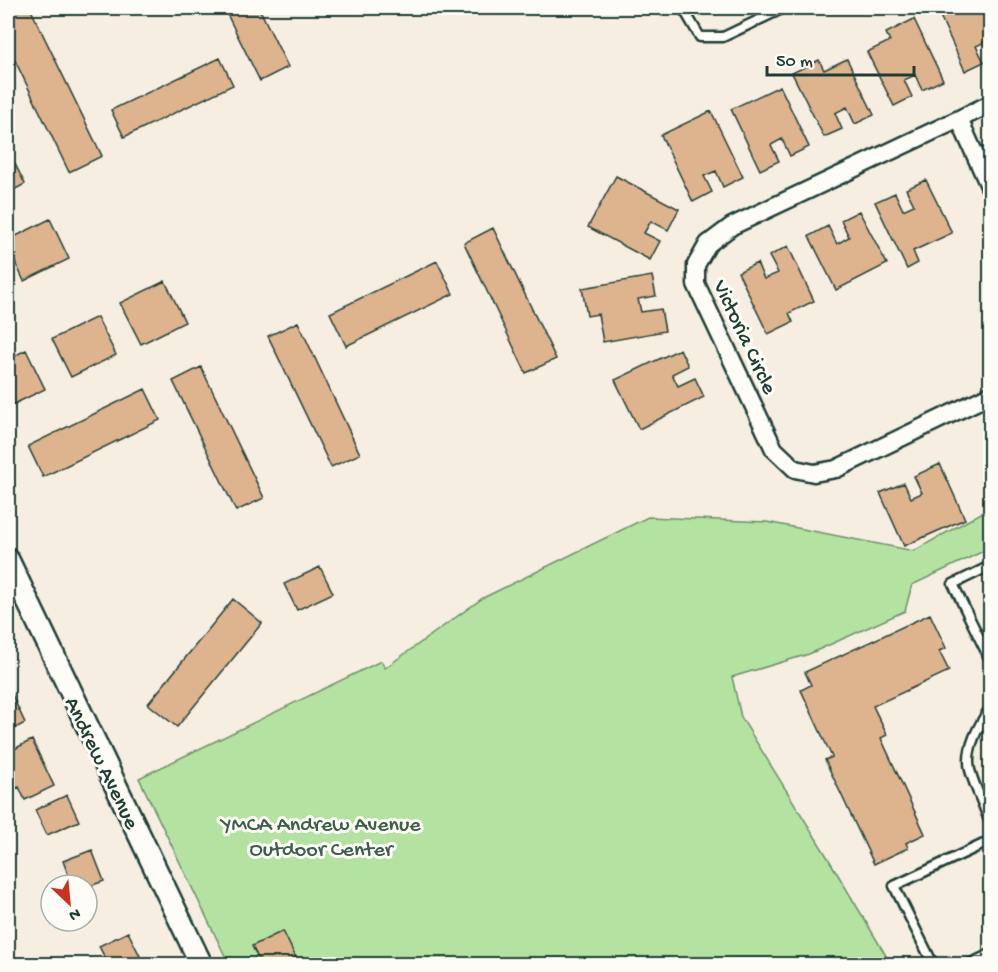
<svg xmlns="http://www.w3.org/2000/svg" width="998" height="972" font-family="'Gochi Hand',sans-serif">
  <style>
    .green { fill: #b4e3a1; stroke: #6a906a; stroke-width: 1.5 }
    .building { fill: #ddb48e; stroke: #1f3d34; stroke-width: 1.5 }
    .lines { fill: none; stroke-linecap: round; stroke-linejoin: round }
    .service-casing { stroke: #1f3d34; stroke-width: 13 }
    .minor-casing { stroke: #1f3d34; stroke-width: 21 }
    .tertiary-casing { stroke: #1f3d34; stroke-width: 26 }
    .service { stroke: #fdfcf7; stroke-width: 8 }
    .minor { stroke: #fdfcf7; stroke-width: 16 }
    .tertiary { stroke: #fdfcf7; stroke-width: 21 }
    .labels { text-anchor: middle; stroke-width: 6; stroke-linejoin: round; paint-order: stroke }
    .street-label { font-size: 22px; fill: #1f3d34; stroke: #fdfcf7 }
    .park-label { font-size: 22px; fill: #3d5e4a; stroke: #fdfcf7 }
  </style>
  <rect width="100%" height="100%" fill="#f7eee2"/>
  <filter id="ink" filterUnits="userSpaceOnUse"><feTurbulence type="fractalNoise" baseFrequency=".0167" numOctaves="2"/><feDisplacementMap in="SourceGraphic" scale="12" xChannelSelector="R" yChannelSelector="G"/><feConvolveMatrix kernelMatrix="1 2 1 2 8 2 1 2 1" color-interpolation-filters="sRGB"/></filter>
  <g filter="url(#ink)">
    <path class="green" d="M990,508V548L912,585L905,611L809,654L732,677L741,717L828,858L891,964H229L139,778L381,661L385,668L483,598L648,517L767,522L914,551Z"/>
    <path class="building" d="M8,8H30L102,156L69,172L8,46Z
      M224,8H259L288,67L260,81Z
      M959,8H990V43L989,40L976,46L984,62L965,71L940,16Z
      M914,19L943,80L922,90L915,75L904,80L912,97L894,106L867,52L890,41L886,33Z
      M220,58L233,85L124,137L111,110Z
      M847,59L874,115L855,124L847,107L835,113L842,129L824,137L792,73L819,60L824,70Z
      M780,86L809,147L790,156L782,139L771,145L779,161L760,170L731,109Z
      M711,111L743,177L723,187L716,171L704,176L712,192L693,202L661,135Z
      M11,156L25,184L8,193V157Z
      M616,176L679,209L668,230L651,221L644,233L660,241L650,260L588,227Z
      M926,180L952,233L913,251L918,263L907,269L875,202L895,193L903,210L914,205L906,189Z
      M859,211L887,264L836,290L809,236L828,226L837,244L849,237L841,220Z
      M50,219L69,259L24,281L8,247V240Z
      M493,228L556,359L526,373L464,243Z
      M788,246L814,301L789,313L793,322L768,334L738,272L757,263L764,279L778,273L769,256Z
      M437,261L453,294L346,346L330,313Z
      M652,276L656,296L638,299L641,312L661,309L665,331L603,342L598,314L587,316L582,288Z
      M165,281L185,322L141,344L120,303Z
      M97,317L116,355L71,377L52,339Z
      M298,322L360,454L331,467L268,336Z
      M680,349L688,366L672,374L678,386L695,378L704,397L639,429L615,380Z
      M26,350L45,389L8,407V359Z
      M201,367L264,498L236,511L173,381Z
      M145,389L160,420L43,477L28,446Z
      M940,464L965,519L904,546L880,493L904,483L911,498L922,493L914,476Z
      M320,567L333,593L297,610L284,584Z
      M233,599L262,623L177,727L148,704Z
      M930,614L946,648L939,651L949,671L873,706L887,735L881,738L925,834L906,843L908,848L874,864L825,760L832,757L801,690L811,685L805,672Z
      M8,686L25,723L8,732Z
      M32,740L54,786L25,800L19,787L10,791L8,786V763H9L8,752Z
      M67,795L79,821L47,835L35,810Z
      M92,850L104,881L87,887V885H72L63,861Z
      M283,931L299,964H261L252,946Z
      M128,932L140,956L123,964H108L99,946Z"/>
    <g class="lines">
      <defs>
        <path id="service" d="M683,8L700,37H723L784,8
          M990,566L953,584L990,660
          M990,708C979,725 965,749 970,770C975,789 985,806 990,824
          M933,964L894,886L990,841
          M969,964L990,954"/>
        <path id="minor" d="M959,119L990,104
          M990,188L959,119L732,226L708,244L696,265V284L774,449L795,469L814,473L836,469L990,395"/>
        <path id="tertiary" d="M8,560L201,964"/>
      </defs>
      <use href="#service" class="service-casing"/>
      <use href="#minor" class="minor-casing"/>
      <use href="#tertiary" class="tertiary-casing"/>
      <use href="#service" class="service"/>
      <use href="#minor" class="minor"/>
      <use href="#tertiary" class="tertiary"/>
    </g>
  </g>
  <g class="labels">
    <g class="street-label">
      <text transform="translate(747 336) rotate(65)" y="8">Victoria Circle</text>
      <text transform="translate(104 762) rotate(64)" y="8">Andrew Avenue</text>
    </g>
    <g class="park-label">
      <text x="321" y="830">YMCA Andrew Avenue<tspan x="321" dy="25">Outdoor Center</tspan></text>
    </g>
  </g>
  <rect width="998" height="972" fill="none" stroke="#fdfcf7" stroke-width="30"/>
  <rect x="15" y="15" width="968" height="942" fill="none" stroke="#1f3d34" stroke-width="2" filter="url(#ink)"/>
  <g transform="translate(69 903) rotate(154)"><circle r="28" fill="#fdfcf7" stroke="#a4b0a9" stroke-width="1.5"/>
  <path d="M0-4.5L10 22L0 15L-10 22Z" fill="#c8321e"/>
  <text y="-9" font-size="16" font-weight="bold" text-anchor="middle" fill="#1f3d34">N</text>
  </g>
  <path d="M767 66v9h147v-9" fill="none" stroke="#1f3d34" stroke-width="3"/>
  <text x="776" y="66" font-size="18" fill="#1f3d34" stroke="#fdfcf7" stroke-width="4.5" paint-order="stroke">50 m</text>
</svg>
